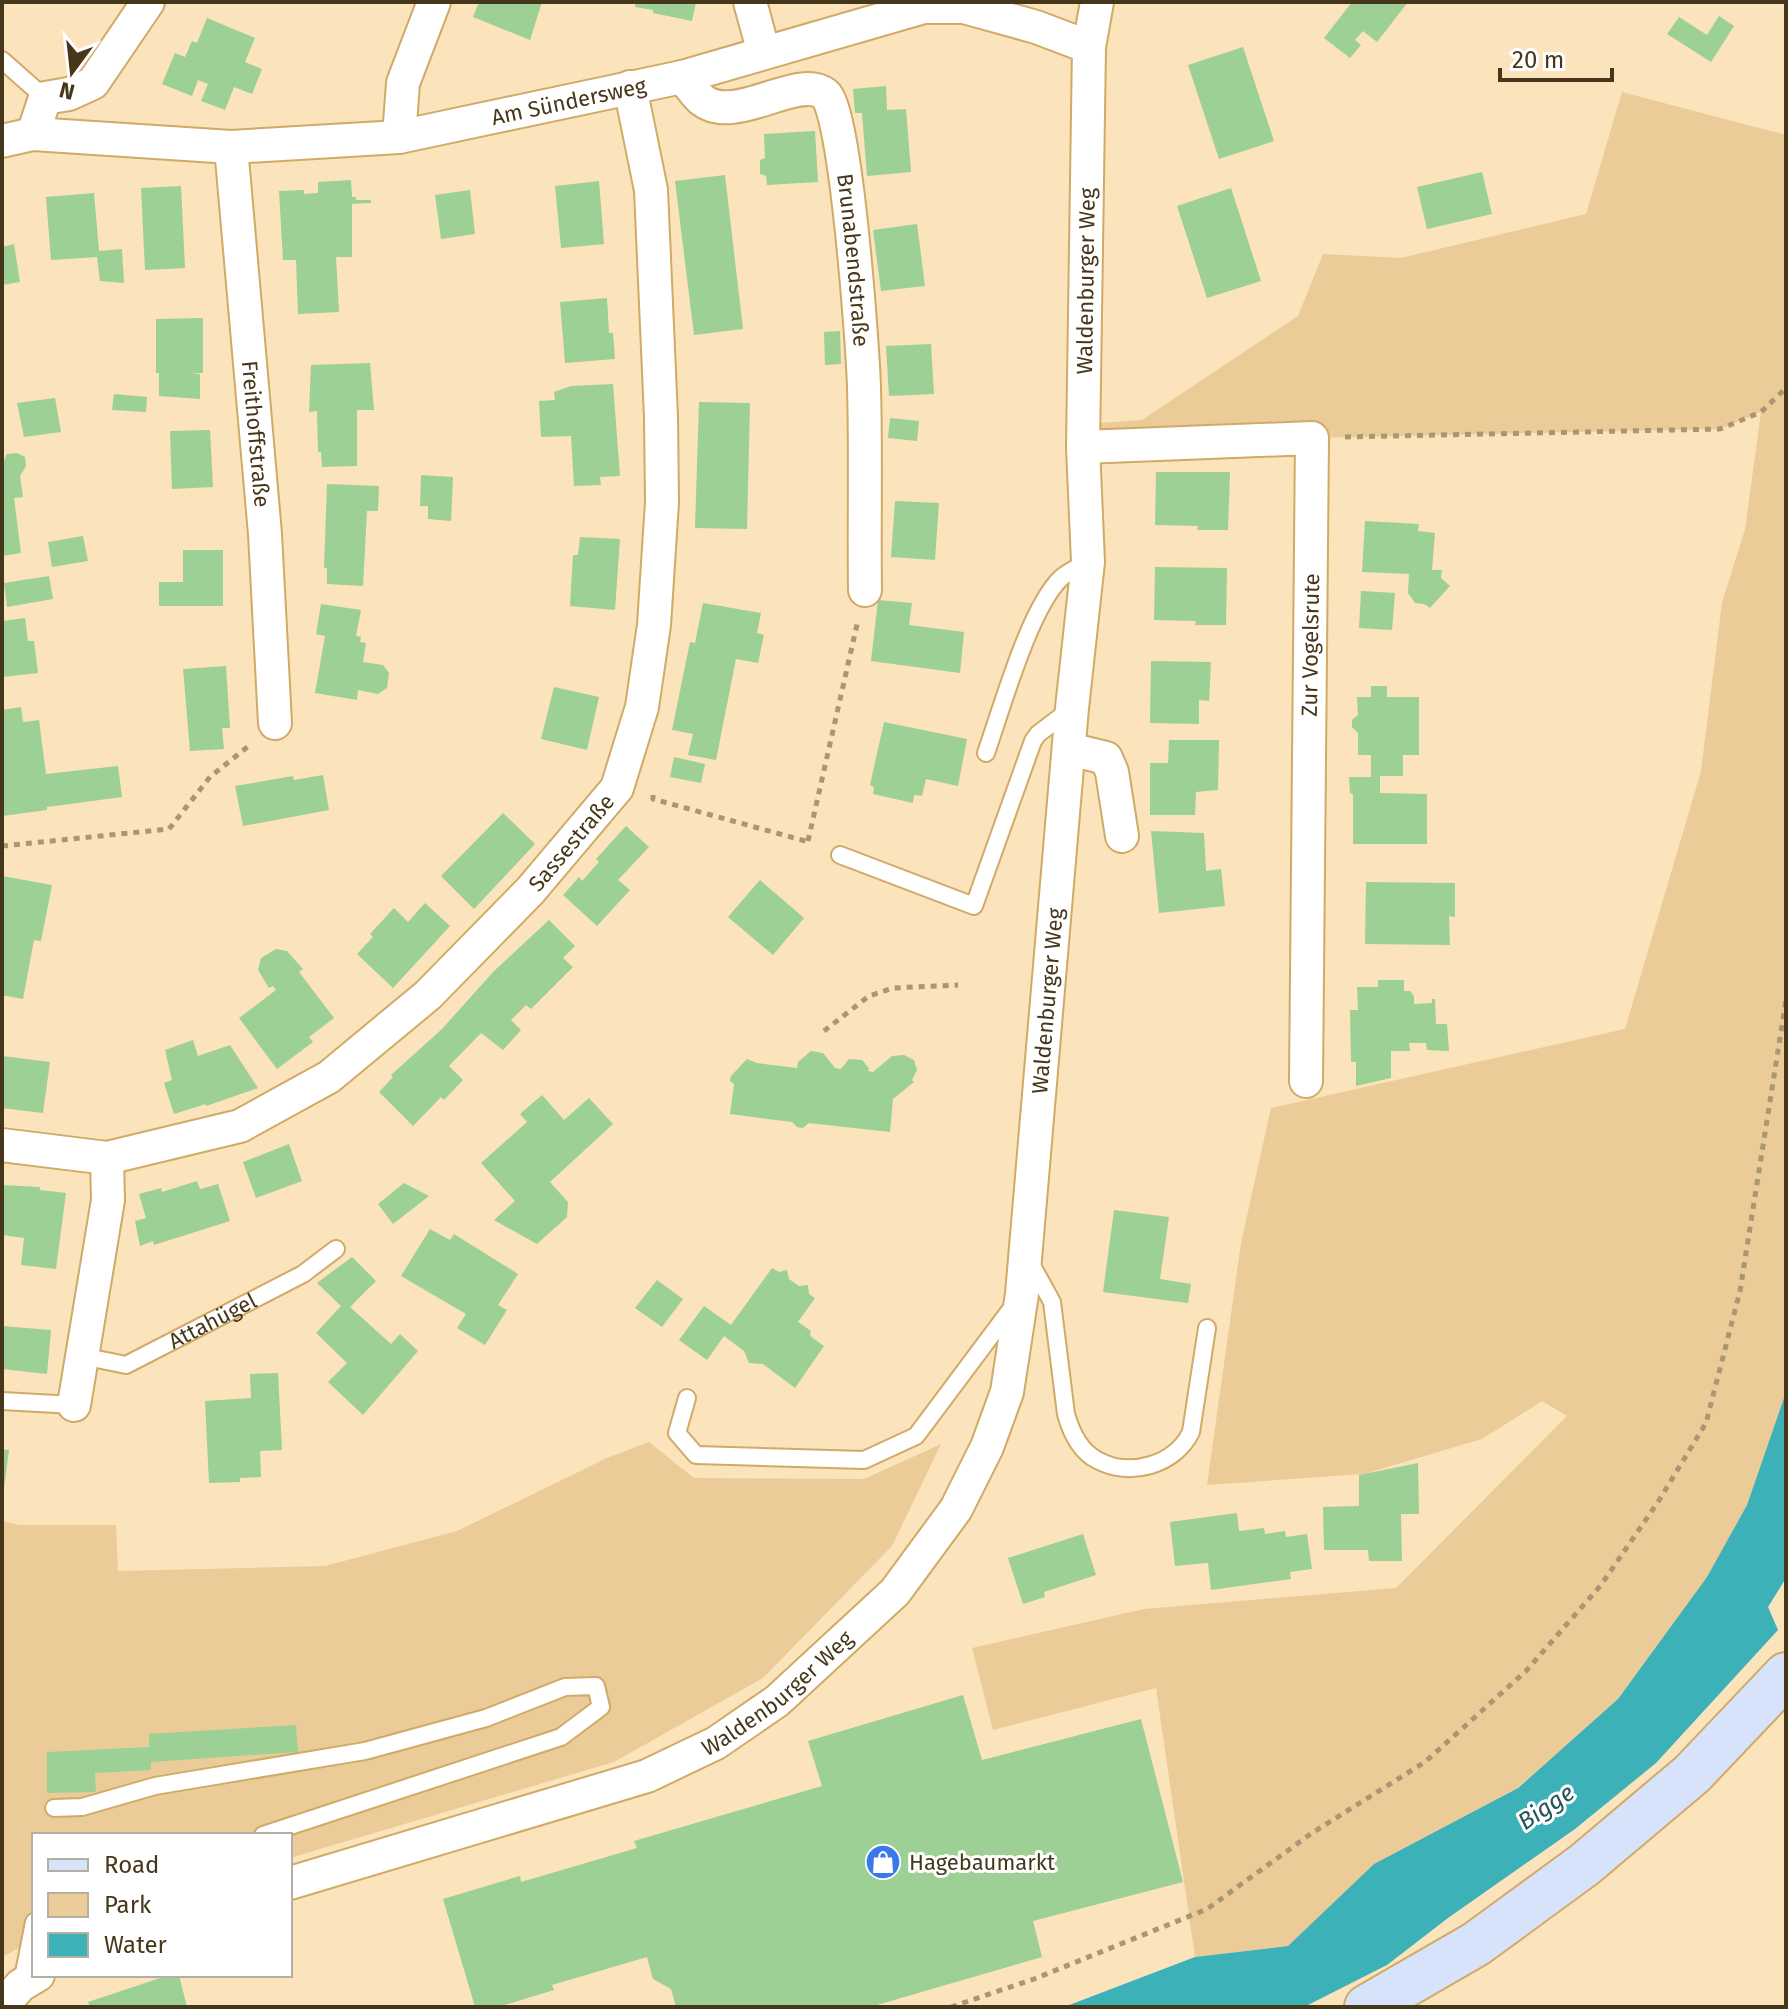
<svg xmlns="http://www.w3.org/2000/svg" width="1788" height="2009" font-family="'Fira Sans',sans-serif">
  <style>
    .green { fill: #ebcc98 }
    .water { fill: #3cb1b8 }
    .building { fill: #9dd094 }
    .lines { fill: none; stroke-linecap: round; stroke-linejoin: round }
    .lane-casing { stroke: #d0aa66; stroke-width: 20 }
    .street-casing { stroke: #d0aa66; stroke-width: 36 }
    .secondary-casing { stroke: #d0aa66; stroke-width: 48 }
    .path { stroke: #aa9673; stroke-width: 5; stroke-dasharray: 6 6; stroke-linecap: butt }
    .lane { stroke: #fff; stroke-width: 16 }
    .street { stroke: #fff; stroke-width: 32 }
    .secondary { stroke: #d6e3fa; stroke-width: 44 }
    .labels { text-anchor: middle; stroke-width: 6; stroke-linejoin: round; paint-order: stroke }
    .street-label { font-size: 22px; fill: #47371a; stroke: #fff }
    .poi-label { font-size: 22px; fill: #47371a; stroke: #fff; text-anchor: start }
    .water-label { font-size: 24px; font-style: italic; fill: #235457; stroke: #fff }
  </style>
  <rect width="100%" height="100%" fill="#fbe3bb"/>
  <path class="green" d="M1622,92L1786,135V1392L1747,1505L1707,1577L1618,1699L1517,1788L1374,1864L1288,1946L1195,1957L1156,1688L993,1730L972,1648L1144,1609L1396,1588L1567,1416L1542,1401L1482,1439L1364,1474L1207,1485L1241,1243L1271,1108L1625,1029L1701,771L1722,603L1745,529L1761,412L1720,429L1312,438L1083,447L1084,424L1142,420L1298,316L1323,254L1401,258L1586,214Z
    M649,1442L694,1478L864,1479L941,1444L892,1546L763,1678L614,1762L290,1858V1835H34V1940L2,1957V1521L19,1525H116L118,1571L325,1566L457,1531L607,1458Z"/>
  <path class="water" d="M1786,1392V1578L1768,1607L1778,1630L1656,1763L1575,1829L1448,1918L1387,1965L1304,2007H1064L1195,1957L1288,1946L1374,1864L1518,1788L1618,1699L1707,1577L1747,1505Z"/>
  <path class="building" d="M479,2H542L530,40L473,17Z
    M636,2H696L692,21L653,13V10L635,7Z
    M1352,2H1408L1377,42L1363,31L1355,40L1361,45L1350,58L1324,38Z
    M1719,16L1734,26L1711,62L1667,34L1679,17L1707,35Z
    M207,18L255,38L245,62L262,69L252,94L234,87L225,110L201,101L208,84L198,80L192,96L162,84L175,53L185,57L192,41L197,43Z
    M1243,47L1274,141L1219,159L1188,65Z
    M886,86L887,110L906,109L911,172L867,176L862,113H855L853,89Z
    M815,131L818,182L767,185L766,176L760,174V160L765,158L764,134Z
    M1482,172L1492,214L1427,229L1417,187Z
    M725,175L743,329L694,335L675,181Z
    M351,180L352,197H356V200H371V203L352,204V257H336L339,312L298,314L296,260H283L279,191L304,190V194L318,193V182Z
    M599,181L604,244L561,248L555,186Z
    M181,186L185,268L145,270L141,188Z
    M1231,188L1261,281L1207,298L1177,206Z
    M470,190L475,234L441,239L435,195Z
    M94,193L99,251L122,249L124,283L100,281L97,257L51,260L46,197Z
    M917,224L925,286L881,291L873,230Z
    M14,244L20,282L2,285V247Z
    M607,298L609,333H613L615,359L565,363L560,302Z
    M203,318V373H191L200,374V399L159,396V373H156V319Z
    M840,331L841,364L825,365L824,332Z
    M931,344L934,394L889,396L886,346Z
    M370,363L374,410H357V466L322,467L321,452H318L317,411L309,412L311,365Z
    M613,384L620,476L600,477L601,485L574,486L571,436L541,437L539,401L555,400L554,392L571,386Z
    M114,394L147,397L146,412L112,410Z
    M55,398L61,432L24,437L17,403Z
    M699,402L750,403L747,529L695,528Z
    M890,418L919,421L917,441L888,438Z
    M210,430L213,487L172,489L170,431Z
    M17,453L25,457L26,466L20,476L23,497L14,498L21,553L2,556V460L4,461L7,454Z
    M1156,472H1230L1228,530H1197L1198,526L1155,525Z
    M421,475L453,477L451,521L428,519V506H420Z
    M327,484L379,486L378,511H367L363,586L327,584V568H324Z
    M895,501L939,503L935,560L891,557Z
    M1365,521L1419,524L1418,531L1435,533L1432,570H1442L1441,578L1450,586L1430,608L1424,604L1415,603L1408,593L1409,574L1362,572Z
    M83,536L88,561L52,567L48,542Z
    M580,537L620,539L615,610L570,606L573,555H578Z
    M183,550H223V606H159V582H183Z
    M1155,567L1227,568L1226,625H1195L1196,621L1154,620Z
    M49,576L53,599L7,607L4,583Z
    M1361,591L1395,593L1392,630L1359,628Z
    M878,600L912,603L909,625L964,632L960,673L871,661Z
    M703,603L761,613L757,633L764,635L758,663L736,659L716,760L688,755L693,734L672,730L690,642L695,643Z
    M321,604L361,610L356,636L361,637L360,642L366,643L363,662L383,665L389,673L387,688L378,694L358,690L357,700L315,693L325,636L316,634Z
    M25,618L28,641H34L38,673L2,677V621Z
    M1151,661L1211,662L1209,701L1199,700V724L1150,723Z
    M226,666L230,728H222L224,749L190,751L183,669Z
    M1371,686H1387V697H1419V755H1403V776H1380V793L1427,794V844H1353V794L1350,793L1349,777H1371V755H1358V733L1352,727V720L1358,715L1357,697H1371Z
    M554,687L599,697L587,750L541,739Z
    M21,707L23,722L39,720L46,774L118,766L122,797L47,807V810L2,816V710Z
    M884,722L967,739L958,786L926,779L922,796L914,795L913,803L873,794L874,787L870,785Z
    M1169,740H1219L1218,790L1196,792L1195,815H1150V763H1168Z
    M674,757L705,764L701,783L670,777Z
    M323,775L329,810L243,826L235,786L293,776L294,780Z
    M503,813L535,844L474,909L441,876Z
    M626,826L649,847L618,880L630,890L597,926L563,895L579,877L582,881L599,862L596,859Z
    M1151,831L1204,833L1206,871L1221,869L1225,906L1159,913Z
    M2,876L52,885L41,941L34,940L23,999L2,995Z
    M760,880L804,918L773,955L728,917Z
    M1366,882L1455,883V917L1449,916L1450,945L1365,944Z
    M425,903L450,926L393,988L357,954L373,937L370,934L394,908L408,922Z
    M549,920L575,946L563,958L573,967L531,1009L526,1005L511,1020L521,1030L503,1050L481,1033L449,1066L463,1080L444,1100L441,1097L413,1126L379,1092L393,1077L391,1075L442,1029L494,971Z
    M276,949L287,951L303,969L299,972L334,1018L309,1037L313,1042L277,1069L239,1018L276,990L273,986L269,988L258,970L261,958Z
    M1378,980H1404V991H1410L1414,996V1004L1432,1003V999H1435L1436,1024H1447L1449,1051L1427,1050L1426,1043H1409L1410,1051H1391V1078L1356,1086V1062H1351L1350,1010H1358L1357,987H1378Z
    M193,1040L198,1056L230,1045L258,1088L206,1106V1104L174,1114L164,1083L172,1080L165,1050Z
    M811,1051L823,1053L835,1068L841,1069L849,1059L862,1060L869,1068L868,1071L873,1072L892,1056L904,1055L914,1060L917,1070L912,1080L914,1082L893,1099L890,1132L809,1123L803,1128L797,1127L792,1122L730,1114L734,1084L730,1081L731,1076L747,1059L757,1063L797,1068L798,1062Z
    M2,1056L50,1062L43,1113L2,1108Z
    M542,1095L564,1120L589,1098L613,1124L550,1182L568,1202L567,1217L537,1244L494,1220L515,1201L481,1163L527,1122L520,1114Z
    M289,1144L302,1181L256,1198L243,1162Z
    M197,1181L200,1189L218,1184L230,1221L154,1245L153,1241L140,1246L135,1221L146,1218L139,1194L161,1188L162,1192Z
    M404,1183L429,1196L393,1224L378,1204Z
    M2,1185L40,1187V1190L66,1193L56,1269L21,1265L24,1238L2,1235Z
    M1114,1210L1169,1217L1160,1279L1191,1284L1188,1303L1103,1292Z
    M430,1229L450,1240L454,1234L518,1274L498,1305L507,1310L485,1345L457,1328L466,1314L401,1276Z
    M352,1257L376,1281L350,1307L391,1344L400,1334L418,1351L363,1415L328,1382L347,1363L316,1333L341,1306L317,1283Z
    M772,1268L779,1272L787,1270L789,1279L799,1286L808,1285L809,1294L815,1298L798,1322L811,1331L810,1336L824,1346L795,1388L763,1364L749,1363L744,1351L724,1336L707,1360L679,1340L704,1306L731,1325Z
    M657,1280L683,1299L662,1327L635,1308Z
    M2,1326L51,1330L47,1374L2,1369Z
    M278,1373L282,1450L260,1451L261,1477L240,1478V1482L209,1483L205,1401L251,1398L250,1374Z
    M2,1449L9,1450L4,1488H2Z
    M1418,1463L1419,1514H1401L1402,1561H1369L1368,1550H1324L1323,1507L1359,1506V1475Z
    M1237,1513L1239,1531L1264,1528L1265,1534L1285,1531L1286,1537L1307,1534L1312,1569L1290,1572L1291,1579L1211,1590L1208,1563L1175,1566L1170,1522Z
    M1083,1534L1096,1575L1044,1592L1045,1597L1023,1604L1008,1558Z
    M963,1695L982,1760L1141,1719L1183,1882L1033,1921L1042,1957L870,2007H676L671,1989L653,1979L647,1957L552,1985L554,1990L498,2007H475L443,1899L520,1876L521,1882L637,1848L634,1841L822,1786L808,1741Z
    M296,1725L298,1752L151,1762V1770L95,1773L96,1792L47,1793V1752L149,1747V1734Z
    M169,1975H179L187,2007H90L88,2002Z"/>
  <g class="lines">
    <defs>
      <g id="lane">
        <path d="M2,60L45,98"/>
        <path d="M986,753C1002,708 1029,609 1061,578C1069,571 1079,567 1088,562"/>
        <path d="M840,855L974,906L1033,741L1038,734L1071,709"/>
        <path d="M1030,1262L1052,1302L1066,1414C1071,1432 1080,1451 1097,1460C1130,1478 1175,1465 1191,1432L1207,1328"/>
        <path id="s1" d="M82,1356L126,1365L303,1274L336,1249"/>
        <path d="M687,1398L677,1433L696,1455L864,1460L916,1436L1014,1305"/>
        <path d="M2,1401L74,1405"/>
        <path d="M54,1808L82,1807L155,1786L365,1751L486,1718L565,1687L596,1686L601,1707L561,1737L263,1835"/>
        <path d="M22,1983L34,1922"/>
      </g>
      <g id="street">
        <path d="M750,2L764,53"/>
        <path id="s2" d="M682,77C689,84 695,94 702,100C735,126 798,73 825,94C846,110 863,349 864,388C866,455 864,523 865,590"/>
        <path d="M33,134L45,98L69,94L93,83L148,2"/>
        <path d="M399,137L403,83L434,2"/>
        <path id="s3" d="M2,141L33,134L231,147L399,137L682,77L924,7H964L1036,27L1089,47"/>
        <path id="s4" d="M231,147L265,534L275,723"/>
        <path d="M1083,447L1312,438L1306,1081"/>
        <path d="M1069,749L1106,758L1112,772L1122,836"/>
        <path id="s5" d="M2,1145L107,1158L240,1126L329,1077L428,995L530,891L617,788L642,707L654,625L662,502L661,417L651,190L630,87"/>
        <path d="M74,1405L108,1200L107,1158"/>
        <path id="s6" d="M290,1883L647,1776L716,1743L777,1701L895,1592L956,1509L987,1447L1007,1392L1022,1294L1072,708L1088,562L1083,447L1089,47L1097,2"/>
        <path d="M2,2006L21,1985L38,1975"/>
      </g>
      <path id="secondary" d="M1367,2007L1476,1944L1584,1865L1692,1774L1786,1675"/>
    </defs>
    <use href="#lane" class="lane-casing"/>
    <use href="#street" class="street-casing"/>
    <use href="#secondary" class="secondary-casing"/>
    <path class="path" d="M1345,437L1720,429L1761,412L1786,388
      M653,795V799L809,842
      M808,841L858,620
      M2,846L169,829L210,777L251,744
      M824,1031L869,996L893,988L958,985
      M951,2007L1034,1979L1207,1909L1312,1833L1425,1762L1526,1671L1601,1585L1658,1502L1706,1423L1740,1291L1786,1000"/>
    <use href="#lane" class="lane"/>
    <use href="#street" class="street"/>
    <use href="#secondary" class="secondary"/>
  </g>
  <defs>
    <symbol id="shop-disc" viewBox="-11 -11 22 22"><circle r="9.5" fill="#3b79e8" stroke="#fff"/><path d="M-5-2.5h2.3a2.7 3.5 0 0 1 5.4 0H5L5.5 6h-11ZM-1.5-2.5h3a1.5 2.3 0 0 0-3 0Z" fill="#fff"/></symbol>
  </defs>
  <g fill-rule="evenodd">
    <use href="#shop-disc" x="863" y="1842" width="40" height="40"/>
  </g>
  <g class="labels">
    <g class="street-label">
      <text dy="8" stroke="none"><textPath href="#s3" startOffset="572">Am Sündersweg</textPath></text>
      <text dy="8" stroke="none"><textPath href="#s2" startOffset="328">Brunabendstraße</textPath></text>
      <text dy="8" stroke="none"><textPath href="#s6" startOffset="2030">Waldenburger Weg</textPath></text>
      <text dy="8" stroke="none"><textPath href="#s4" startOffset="288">Freithoffstraße</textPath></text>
      <text transform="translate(1310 645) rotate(-89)" y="8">Zur Vogelsrute</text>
      <text dy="8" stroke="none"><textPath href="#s5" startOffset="682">Sassestraße</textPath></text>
      <text dy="8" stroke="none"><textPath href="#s6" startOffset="1308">Waldenburger Weg</textPath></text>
      <text dy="8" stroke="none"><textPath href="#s1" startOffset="142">Attahügel</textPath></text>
      <text dy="8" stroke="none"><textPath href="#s6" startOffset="528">Waldenburger Weg</textPath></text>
    </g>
    <g class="poi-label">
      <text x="909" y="1870">Hagebaumarkt</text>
    </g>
    <g class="water-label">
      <text transform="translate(1546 1807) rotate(-34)" y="8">Bigge</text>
    </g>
  </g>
  <rect width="1788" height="2009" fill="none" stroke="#47371a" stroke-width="8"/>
  <rect x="32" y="1833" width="260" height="144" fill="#ffffff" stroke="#b5afa3" stroke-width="2"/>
  <rect x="48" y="1859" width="40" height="12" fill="#d6e3fa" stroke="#b5afa3" stroke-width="2"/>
  <text x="104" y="1873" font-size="24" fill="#47371a">Road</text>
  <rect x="48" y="1893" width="40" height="24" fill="#ebcc98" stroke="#b5afa3" stroke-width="2"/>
  <text x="104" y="1913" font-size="24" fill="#47371a">Park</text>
  <rect x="48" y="1933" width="40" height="24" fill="#3cb1b8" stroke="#b5afa3" stroke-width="2"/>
  <text x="104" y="1953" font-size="24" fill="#47371a">Water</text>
  <g transform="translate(72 72) rotate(195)" stroke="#ffffff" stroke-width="6" paint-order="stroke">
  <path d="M0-6L14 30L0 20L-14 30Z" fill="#47371a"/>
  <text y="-12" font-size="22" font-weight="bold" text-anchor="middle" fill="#47371a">N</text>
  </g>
  <path d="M1500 68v12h112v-12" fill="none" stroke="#47371a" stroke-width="4"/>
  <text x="1512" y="68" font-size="24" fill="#47371a" stroke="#ffffff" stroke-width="6" paint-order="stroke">20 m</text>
</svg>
